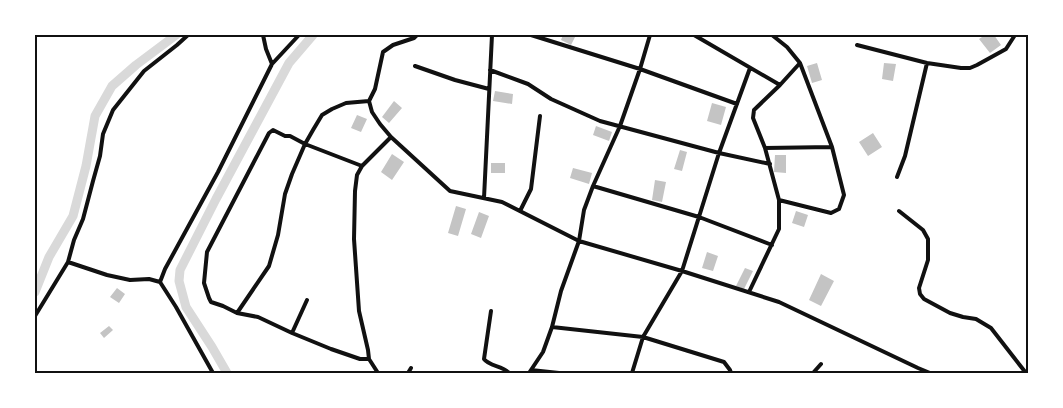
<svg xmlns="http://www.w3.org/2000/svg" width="1063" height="408" font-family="'Sofia Sans Condensed',sans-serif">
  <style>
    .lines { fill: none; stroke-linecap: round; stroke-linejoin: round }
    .canal { stroke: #d9d9d9; stroke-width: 9 }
    .building { fill: #c4c4c4 }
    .minor { stroke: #111; stroke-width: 4 }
    .neatline { fill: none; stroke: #111; stroke-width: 2 }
  </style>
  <rect width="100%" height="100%" fill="#fff"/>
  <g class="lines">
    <path class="canal" d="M35,292L49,257L73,216L86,166L95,116L112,86L136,65L176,35
      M227,373L212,347L186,307L179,281L180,270L216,199L289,63L313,35"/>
  </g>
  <path class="building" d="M563,35H576L571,45L561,40Z
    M985,35H994L1001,45L990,53L979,39Z
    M817,63L822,80L812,83L807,66Z
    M884,63L896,64L893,81L882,79Z
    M495,91L513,94L512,104L493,101Z
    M394,101L402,108L389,123L382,117Z
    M712,103L726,107L721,125L707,121Z
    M357,115L367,119L361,132L351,128Z
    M596,126L612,132L609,141L593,135Z
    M873,133L882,147L868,156L859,142Z
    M680,150L687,152L682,171L674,169Z
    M392,154L404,162L392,180L381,172Z
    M775,155H786V173L774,172Z
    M491,163H505V173H491Z
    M573,168L592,173L589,184L570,178Z
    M655,180L666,182L662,202L652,200Z
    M456,206L466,209L458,236L448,233Z
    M796,211L808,215L804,227L792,223Z
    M479,212L489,216L481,238L471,234Z
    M707,252L718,256L713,271L702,268Z
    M745,268L753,271L744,289L736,286Z
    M821,274L834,281L821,306L809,300Z
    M117,288L125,294L119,303L110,297Z
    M109,326L113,330L104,338L100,333Z"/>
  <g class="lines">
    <path class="minor" d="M263,35L266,49L272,64
      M417,35L414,38L393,45L383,52L375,89L369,101L372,112L380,124L391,137L450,191L502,202L579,241L682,271L779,302L918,368L930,373
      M531,35L640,69L737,104
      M694,35L780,85
      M772,35L787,47L800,63L832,147L844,195L839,209L831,213L779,200
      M857,45L927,63L961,68H970L977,65L1006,49L1015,35
      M415,66L455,80L489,89
      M490,70L528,84L551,99L600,121L719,153L770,164
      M765,148L832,147
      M362,166L305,144L290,136H285L273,130L269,133L207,252L204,283L209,298L211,302L223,306L237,313L258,317L292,333L331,349L360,359H369
      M897,177L905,156L927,63
      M593,186L699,217L772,245
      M484,198L492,35
      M520,211L531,189L540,116
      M899,211L923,230L928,239V260L919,288L920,294L924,299L950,313L963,317L976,319L991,328L1026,373
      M68,262L107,275L130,280L149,279L160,282
      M749,292L779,229V200L765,148L753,118L754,110L780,85L800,63
      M491,311L484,359C490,367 502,365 509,373
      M237,313L269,266L278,235L285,194L292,174L305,144L313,130L322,115L332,109L346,103L369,101
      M35,316L68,262L74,240L83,219L93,181L100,156L103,134L113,110L144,71L177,45L188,35
      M552,327L643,337L724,362L730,370L731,373
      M292,333L307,300
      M531,370L559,373
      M213,373L176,307L160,282L165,269L218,172L272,64L299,35
      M378,373L369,359L368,350L359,311L354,239L355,191L357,175L362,166L391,137
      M408,373L411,368
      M529,373L543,352L552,327L561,291L579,241L584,210L593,186L620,126L640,69L650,35
      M632,373L643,337L682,271L719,153L750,68
      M813,373L821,364"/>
  </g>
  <rect width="1063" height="408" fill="none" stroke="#ffffff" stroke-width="72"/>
  <rect x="36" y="36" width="991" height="336" class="neatline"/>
</svg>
